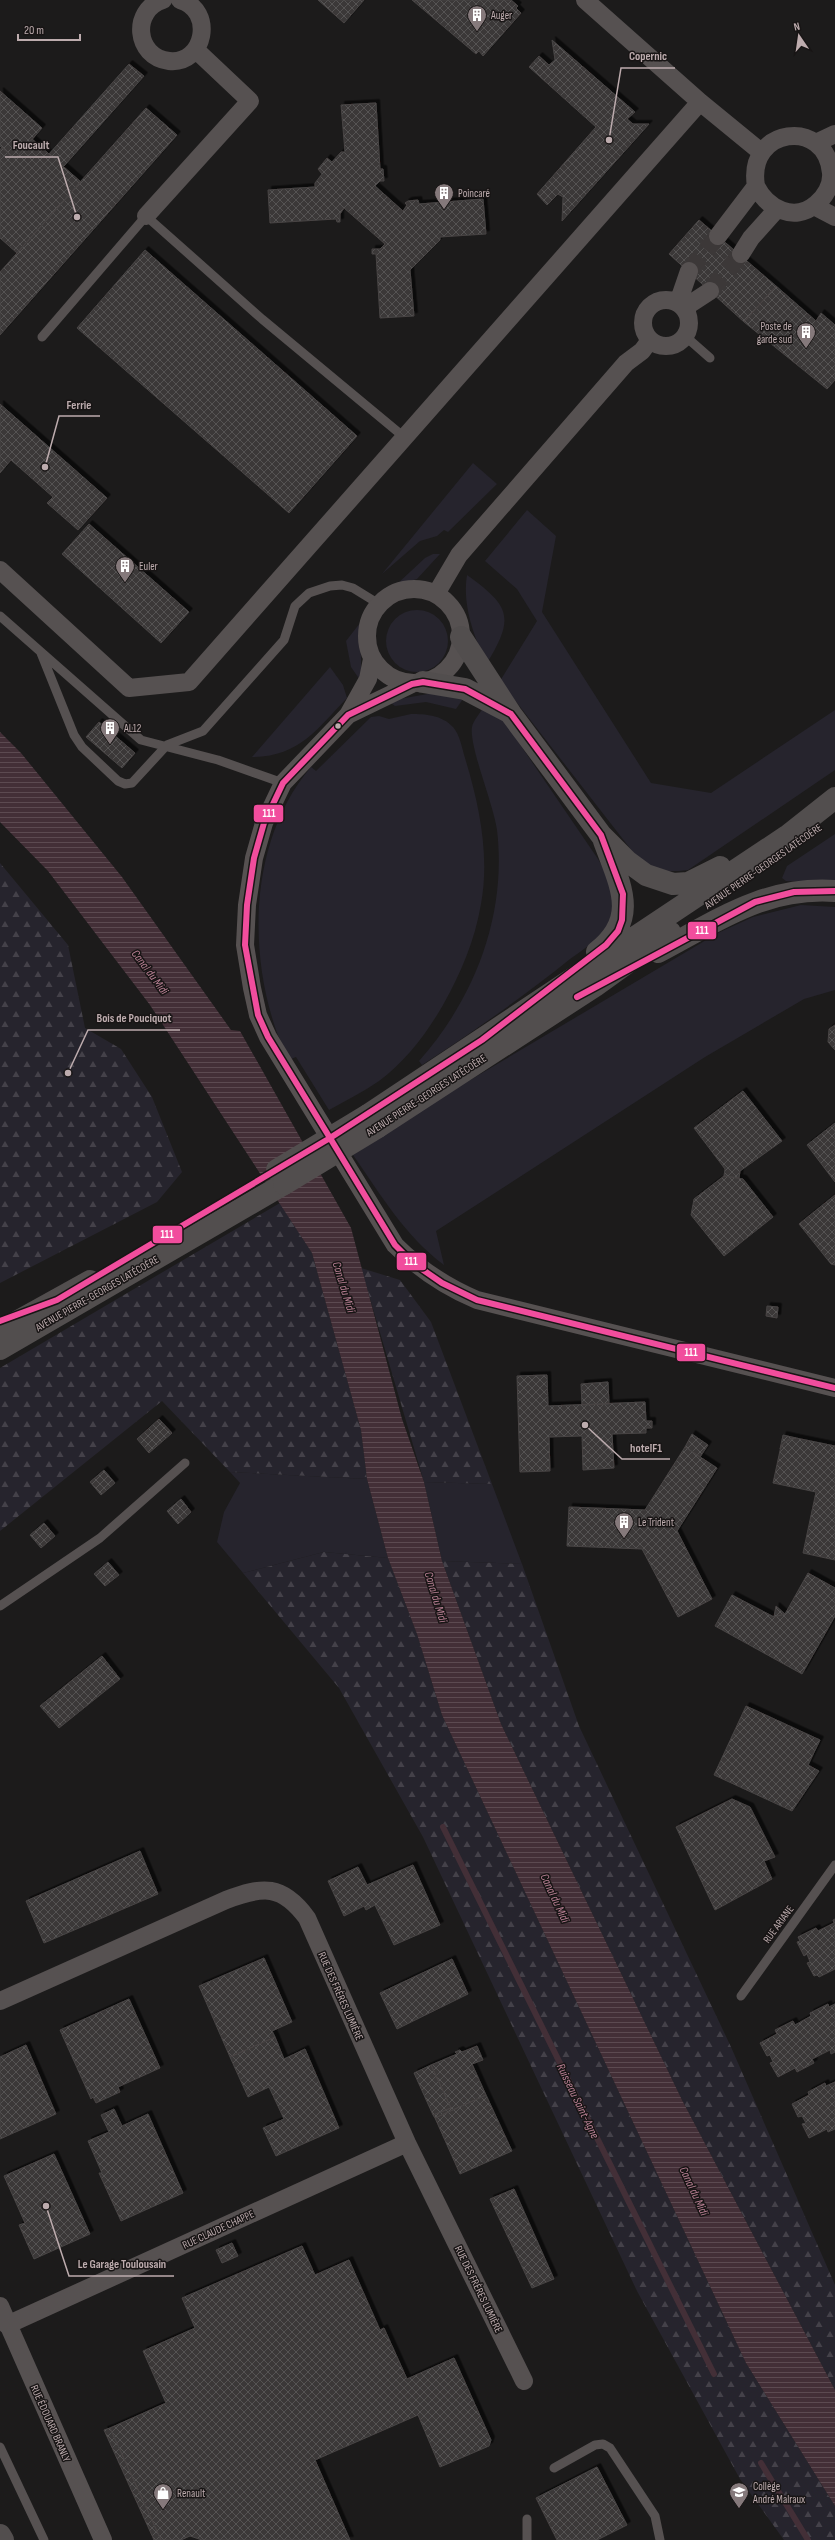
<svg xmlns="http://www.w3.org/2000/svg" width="835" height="2540" font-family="'Sofia Sans Condensed',sans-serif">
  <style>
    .green { fill: #26242d }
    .forest { fill: url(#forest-firs) }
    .water { fill: url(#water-rules) }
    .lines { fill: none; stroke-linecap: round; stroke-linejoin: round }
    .stream { stroke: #432f37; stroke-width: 6 }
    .building { fill: url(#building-cross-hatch); stroke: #484444; filter: url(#shadow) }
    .minor-tunnel { stroke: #3c3838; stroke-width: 18; stroke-dasharray: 18 9; stroke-linecap: butt }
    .service { stroke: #565151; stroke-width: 9 }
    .minor { stroke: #565151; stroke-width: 18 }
    .primary { stroke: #524e4e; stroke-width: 22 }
    .primary-bridge { stroke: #524e4e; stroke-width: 22 }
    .bus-1-casing { stroke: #181515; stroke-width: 9 }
    .bus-1 { stroke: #f14d9d; stroke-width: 6 }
    .bus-dot { fill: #bdacae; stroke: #181515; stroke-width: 1.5 }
    .labels { text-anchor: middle; stroke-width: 3; stroke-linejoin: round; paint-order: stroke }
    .poi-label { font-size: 11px; fill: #bdacae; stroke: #181515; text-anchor: start }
    .street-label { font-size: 11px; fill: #bdacae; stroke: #181515 }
    .water-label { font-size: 12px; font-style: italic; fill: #ba8195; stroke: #181515 }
    .leader { fill: none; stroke: #bdacae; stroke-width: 1.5 }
    .callout-dot { fill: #bdacae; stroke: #181515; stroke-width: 1.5 }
    .callout-label { font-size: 12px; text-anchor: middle; font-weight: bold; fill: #bdacae; stroke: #181515; stroke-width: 3; stroke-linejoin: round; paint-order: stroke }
    .line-badge { stroke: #181515; stroke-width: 1.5 }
    .badge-label { font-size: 11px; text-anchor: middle; font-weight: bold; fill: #fff }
  </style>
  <defs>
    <pattern id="forest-firs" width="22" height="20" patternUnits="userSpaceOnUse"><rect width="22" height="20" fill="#26242d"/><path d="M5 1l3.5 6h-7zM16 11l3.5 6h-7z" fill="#444149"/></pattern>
    <pattern id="water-rules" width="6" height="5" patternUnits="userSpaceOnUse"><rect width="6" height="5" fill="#432f37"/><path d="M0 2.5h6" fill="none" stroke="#5c4a51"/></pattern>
    <pattern id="building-cross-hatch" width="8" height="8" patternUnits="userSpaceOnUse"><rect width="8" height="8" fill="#3a3939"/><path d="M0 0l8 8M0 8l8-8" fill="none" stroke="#555353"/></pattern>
    <filter id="shadow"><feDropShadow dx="3.5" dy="-3.5" stdDeviation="0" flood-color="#0009"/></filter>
  </defs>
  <rect width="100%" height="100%" fill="#1c1b1b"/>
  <path class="green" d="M473,463L497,484L448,532L444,530L437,536L420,541L382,574Z
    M527,510L556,536L542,612L651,783L711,793L835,710V770L688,870C662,873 656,871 636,856L500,681L537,621L517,589L485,561Z
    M433,554H440L417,579L396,585L425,558Z
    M467,575C510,606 515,617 487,663C474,638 462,604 467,575Z
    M386 641a31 31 0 1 1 62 0a31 31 0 1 1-62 0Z
    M360,623C359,643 363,661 360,680L351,667L346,641Z
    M330,667L343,685L347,698C317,729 299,757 252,757Z
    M439,692L465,696L456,709L426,702L395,706L388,701Z
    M484,706L504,721L598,859C610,879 619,899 609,922C602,938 584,949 570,959C523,997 473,1032 422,1065L419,1061C475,998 507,915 497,830C494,805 469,747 472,727C473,721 481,712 484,706Z
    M411,714C425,714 442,715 453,727C460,735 462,748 465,758C479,804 490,855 481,904C475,940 461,973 443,1005C427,1033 405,1062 379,1081C363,1092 345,1101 329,1110L296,1057L291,1059C286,1049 278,1038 275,1027C247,943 252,836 311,767L316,771L371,717L379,716L389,719Z
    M835,834V883L786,881L782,878L787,866Z
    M801,905L835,907V990L804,999L705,1057L436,1231L444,1265C405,1236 381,1195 353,1155L455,1089L718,933L753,917Z
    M230,1472L367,1479L388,1558L324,1552L243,1573L217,1542L224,1512L240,1483Z
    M424,1482L492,1484L522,1564L442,1561Z"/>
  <path class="forest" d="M0,863L68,945L85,1028L121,1049L152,1097L182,1172L157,1202L0,1283Z
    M280,1203L312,1253L361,1430L367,1479L230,1472L162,1401L0,1531V1368Z
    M361,1268L400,1280L431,1322L492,1484L424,1482Z
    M324,1552L388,1558L417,1634L442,1715L746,2363L835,2506V2540H784L740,2479L637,2291L423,1837L339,1688L243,1573Z
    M442,1561L522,1564L579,1726L731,2047L835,2285V2390L682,2100L501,1724Z"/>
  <path class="water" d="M0,732L21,753L122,877L231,1030L240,1031L351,1228L402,1419L424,1482L442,1561L501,1724L682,2100L835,2390V2506L746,2363L442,1715L417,1634L388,1558L367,1479L361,1430L312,1253L150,1005L48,871L0,822Z"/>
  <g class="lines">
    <path class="stream" d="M443,1827L714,2374
      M761,2463L808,2540"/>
  </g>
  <path class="building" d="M318,0H364L344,23Z
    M412,0H511L518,6L516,8L521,13L483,56L479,51L476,54Z
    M552,40L635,112L627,119L633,124H649L562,221L563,197L558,194L547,205L537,194L596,127L529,67L539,56L549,65L555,60Z
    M129,64L144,76L64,166L49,154Z
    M0,91L42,128L15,159L0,146Z
    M376,103L380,169H383L384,181H380L375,186L403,211L407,205L405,203L408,201L418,200L419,204L483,199L486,234L440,237V240L410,270L414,316L380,318L376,254H372V249H380L385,244L344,208L340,214V222H337L336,219L270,223L268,190L315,187V183L322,174L318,169L327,158L332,162L341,152H345L341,105Z
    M146,108L177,135L0,335V272Z
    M32,139L81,182L17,253L0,238V150L2,147L15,159Z
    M699,220L776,286L744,322L669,254Z
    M145,250L357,436L289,513L77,328Z
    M776,286L816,321L821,313L835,325V380L827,389L744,322Z
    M0,404L107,498L78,530L47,503L53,497L11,460L0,473Z
    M89,524L189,612L161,643L62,554Z
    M99,722L135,753L122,768L86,737Z
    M835,1025V1050L828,1042L829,1029Z
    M743,1091L782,1141L740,1171L739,1178L724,1176L725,1169L694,1128Z
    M835,1123V1182L807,1145Z
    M724,1176L743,1179L773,1217L724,1256L691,1215L694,1199Z
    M835,1195V1265L831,1264L799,1224Z
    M767,1306L778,1307L777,1318L766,1316Z
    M547,1375L548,1406L645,1402L646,1421H652V1428H646V1433L612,1434L614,1468L583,1470L582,1436L549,1437L550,1471L520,1472L517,1376Z
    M608,1382L609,1404L582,1405L581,1384Z
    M159,1419L172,1433L149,1453L137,1439Z
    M692,1434L708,1445L700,1457L685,1447Z
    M783,1435L796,1438L785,1442L780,1449Z
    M796,1438L835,1446V1560L803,1553L816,1492L773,1483L781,1446L789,1439Z
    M685,1447L717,1468L677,1531L712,1599L678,1617L642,1549L567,1546L569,1507L645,1510Z
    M104,1470L115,1483L101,1495L90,1482Z
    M181,1499L191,1512L178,1524L167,1511Z
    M44,1523L55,1536L41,1548L30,1535Z
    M108,1562L119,1575L105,1586L94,1574Z
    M808,1573L835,1588V1616L802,1674L715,1626L732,1595L774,1617L785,1614Z
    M776,1606L785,1614L774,1617Z
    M102,1656L120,1679L59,1728L40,1706Z
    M746,1706L820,1740L808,1765L819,1771L792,1811L714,1775Z
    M732,1799L750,1807L775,1857L764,1861L772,1879L715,1910L676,1827Z
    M140,1851L158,1894L44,1943L26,1901Z
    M413,1865L440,1925L394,1945L375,1905L366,1910L364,1906L344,1916L328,1881L358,1867L367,1885Z
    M835,1919V1969L819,1977L817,1975L814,1976L807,1963L810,1962L807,1954L804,1956L797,1942L800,1941L798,1937L816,1928L818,1931L834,1923L833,1920Z
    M264,1958L292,2022L272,2031L275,2037L230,2057L199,1986Z
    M452,1959L468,1994L397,2029L380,1993Z
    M129,1999L160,2068L118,2087L120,2092L96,2103L93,2097L91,2099L60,2030Z
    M828,2004L829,2007L835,2004V2052L831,2054L830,2050L812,2059L814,2063L797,2072L795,2068L778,2077L770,2063L773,2062L770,2055L767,2056L760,2043L777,2034L775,2030L793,2021L795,2025L811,2016L810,2013Z
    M275,2037L284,2059L305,2049L339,2128L276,2156L263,2128L284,2119L269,2087L248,2097L230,2057Z
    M26,2045L56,2114L0,2139V2057Z
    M477,2046L483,2060L472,2064L486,2095L435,2118L433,2115L451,2108L431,2065L457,2054L455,2052L460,2050L462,2052Z
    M431,2065L451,2108L433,2115L414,2073Z
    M835,2082V2129L828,2132L827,2129L809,2138L802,2124L806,2123L802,2116L798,2117L792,2104L809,2095L808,2092L825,2083L826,2086Z
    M486,2095L512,2151L460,2174L435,2118Z
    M114,2109L122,2126L148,2114L183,2193L121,2221L99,2173H102L88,2141L109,2132L101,2115Z
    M54,2154L90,2234L34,2259L19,2225L25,2223L4,2176Z
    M514,2189L554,2279L532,2288L490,2199Z
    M232,2243L238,2256L222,2263L216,2250Z
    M302,2246L315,2275L349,2260L380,2330L384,2328L407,2379L454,2358L491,2440L489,2446L440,2467L418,2415L315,2460L350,2540H202L190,2536L181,2540H161L110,2428L166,2403L143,2351L195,2328L182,2298Z
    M110,2428L161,2540H154L104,2430Z
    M597,2467L627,2525L597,2540H557L536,2498Z"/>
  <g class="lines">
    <path class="minor-tunnel" d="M689,271L718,236
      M710,291L741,254"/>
    <path class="service" d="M685,336L710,358
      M42,337L146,216L262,319L404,437
      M0,616L141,740L218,760L283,783
      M41,653L74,735L82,747L118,781L125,784L132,783L167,745L203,731L284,640L295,606L309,593L330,586L342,585L353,588L379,604
      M0,1606L100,1538L185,1463
      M741,1996L835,1865
      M0,2447L44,2540
      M554,2468L595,2445L603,2444L610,2448L655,2516L660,2540
      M527,2519V2540"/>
    <path class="minor" d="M163,0C131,10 135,57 169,61C205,65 215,10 180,0
      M585,0L700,102L761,152
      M816,143L835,134
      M814,206L835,217
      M146,216L250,101L196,50
      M718,236L756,186C746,127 826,117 831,173C832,185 825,197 816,204C794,223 767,208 756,186
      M741,254L751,238L777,209
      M643 323a23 23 0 1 1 46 0a23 23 0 1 1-46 0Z
      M678,303L689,271
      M684,308L710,291
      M0,570L129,688L189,682L700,102
      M367 636a47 47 0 1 1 94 0a47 47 0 1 1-94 0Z
      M436,594L459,555L626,363L642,351L650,340
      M412,684L348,715L283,783L264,823L254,858L247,905L245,945L252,988L258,1015L268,1037L395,1245C419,1269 446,1287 477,1300L835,1388
      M348,715L368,679L372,659
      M0,2001L226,1900C263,1886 282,1884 307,1918L407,2143L524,2381
      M0,2306L103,2540
      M7,2325L407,2143"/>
    <path class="primary" d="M461,637L511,714L601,835L627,861L646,875L673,884L688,883L720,867
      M423,682L465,689L509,712
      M597,952C640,918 620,885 604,841
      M658,952C717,921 765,886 835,891
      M368,1115L787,836L835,798
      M378,1127L595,986L670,932
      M0,1331L90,1281
      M0,1349L284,1184
      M0,2535L3,2540"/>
    <path class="primary-bridge" d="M277,1170L368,1115
      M284,1184L378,1127"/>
    <defs>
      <path id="bus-1" d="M423,682L465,689L511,714L601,835L623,894L622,920L618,931L606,945L482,1040L330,1138L268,1037L258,1015L245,945L247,905L254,858L264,823L283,783L348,715L412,684Z
        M577,997L755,902L794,892L835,891
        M330,1138L395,1245L413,1263L442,1283L477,1300L835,1388
        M0,1321L57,1300L330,1138"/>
    </defs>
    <use href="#bus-1" class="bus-1-casing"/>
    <use href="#bus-1" class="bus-1"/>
  </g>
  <defs>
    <symbol id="building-pin" viewBox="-11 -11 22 30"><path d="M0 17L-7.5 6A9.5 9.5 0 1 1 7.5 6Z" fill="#85797b" stroke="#181515"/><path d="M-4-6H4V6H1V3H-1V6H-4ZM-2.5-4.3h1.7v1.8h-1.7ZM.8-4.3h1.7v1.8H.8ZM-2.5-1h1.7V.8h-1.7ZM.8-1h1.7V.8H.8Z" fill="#fff"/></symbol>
    <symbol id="school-pin" viewBox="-11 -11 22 30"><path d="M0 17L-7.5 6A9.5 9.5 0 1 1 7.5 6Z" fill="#85797b" stroke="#181515"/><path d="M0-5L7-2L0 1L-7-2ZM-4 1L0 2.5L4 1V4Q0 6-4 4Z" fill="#fff"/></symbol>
    <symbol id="shop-pin" viewBox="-11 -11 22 30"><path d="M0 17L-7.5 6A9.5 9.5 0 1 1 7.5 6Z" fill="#85797b" stroke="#181515"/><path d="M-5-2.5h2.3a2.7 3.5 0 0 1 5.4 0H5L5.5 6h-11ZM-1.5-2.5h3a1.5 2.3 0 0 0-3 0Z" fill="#fff"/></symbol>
  </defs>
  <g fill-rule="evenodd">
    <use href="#building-pin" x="466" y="4" width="22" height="30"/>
    <use href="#building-pin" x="433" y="182" width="22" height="30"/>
    <use href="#building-pin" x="795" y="321" width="22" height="30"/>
    <use href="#building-pin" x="114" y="555" width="22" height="30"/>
    <use href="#building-pin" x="99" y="717" width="22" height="30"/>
    <use href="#building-pin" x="613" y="1511" width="22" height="30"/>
    <use href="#school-pin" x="728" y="2481" width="22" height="30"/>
    <use href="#shop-pin" x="152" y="2482" width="22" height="30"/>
  </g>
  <circle class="bus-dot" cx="338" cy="726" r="3.5"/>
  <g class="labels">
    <g class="poi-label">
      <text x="491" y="19">Auger</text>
      <text x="458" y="197">Poincaré</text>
      <text x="792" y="330" text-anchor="end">Poste de<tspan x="792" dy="13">garde sud</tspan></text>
      <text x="139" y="570">Euler</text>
      <text x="124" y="732">AL12</text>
      <text x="638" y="1526">Le Trident</text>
      <text x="753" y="2490">Collège<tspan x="753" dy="13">André Malraux</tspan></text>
      <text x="177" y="2497">Renault</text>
    </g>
    <g class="street-label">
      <text transform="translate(763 866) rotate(-35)" y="4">AVENUE PIERRE-GEORGES LATÉCOÈRE</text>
      <text transform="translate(426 1095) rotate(-33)" y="4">AVENUE PIERRE-GEORGES LATÉCOÈRE</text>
      <text transform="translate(97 1293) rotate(-30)" y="4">AVENUE PIERRE-GEORGES LATÉCOÈRE</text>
      <text transform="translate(778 1924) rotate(-54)" y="4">RUE ARIANE</text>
      <text transform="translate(341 1996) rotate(66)" y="4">RUE DES FRÈRES LUMIÈRE</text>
      <text transform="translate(218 2229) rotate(-25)" y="4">RUE CLAUDE CHAPPE</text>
      <text transform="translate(479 2289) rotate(64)" y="4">RUE DES FRÈRES LUMIÈRE</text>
      <text transform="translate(51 2423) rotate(66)" y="4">RUE ÉDOUARD BRANLY</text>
    </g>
    <g class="water-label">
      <text transform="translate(150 972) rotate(53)" y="4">Canal du Midi</text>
      <text transform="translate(344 1287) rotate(73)" y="4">Canal du Midi</text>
      <text transform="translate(436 1597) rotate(73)" y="4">Canal du Midi</text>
      <text transform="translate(555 1898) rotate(65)" y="4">Canal du Midi</text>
      <text transform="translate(578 2101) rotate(64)" y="4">Ruisseau Saint-Agne</text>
      <text transform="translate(694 2191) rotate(65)" y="4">Canal du Midi</text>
    </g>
  </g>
  <path class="leader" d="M609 140L621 68H675M77 217L58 157H5M45 467L59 416H100M68 1073L88 1030H180M585 1425L622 1459H670M46 2206L69 2276H174"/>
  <g class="callout-dot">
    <circle cx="609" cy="140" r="4"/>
    <circle cx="77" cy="217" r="4"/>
    <circle cx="45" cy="467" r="4"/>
    <circle cx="68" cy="1073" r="4"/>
    <circle cx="585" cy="1425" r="4"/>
    <circle cx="46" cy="2206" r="4"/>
  </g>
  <g class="callout-label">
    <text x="648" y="60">Copernic</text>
    <text x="31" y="149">Foucault</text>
    <text x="79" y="409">Ferrie</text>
    <text x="134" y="1022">Bois de Pouciquot</text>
    <text x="646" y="1452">hotelF1</text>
    <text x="122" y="2268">Le Garage Toulousain</text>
  </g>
  <g class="line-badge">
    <rect x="253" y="804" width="31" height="19" rx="4" fill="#f14d9d"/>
    <rect x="687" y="921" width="30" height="19" rx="4" fill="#f14d9d"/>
    <rect x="152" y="1225" width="31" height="19" rx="4" fill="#f14d9d"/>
    <rect x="396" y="1252" width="31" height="19" rx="4" fill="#f14d9d"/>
    <rect x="676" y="1343" width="30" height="19" rx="4" fill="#f14d9d"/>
  </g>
  <g class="badge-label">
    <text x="269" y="817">111</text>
    <text x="702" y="934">111</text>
    <text x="167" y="1238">111</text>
    <text x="411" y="1265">111</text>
    <text x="691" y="1356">111</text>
  </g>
  <g transform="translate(799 36) rotate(347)" stroke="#181515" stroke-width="3" paint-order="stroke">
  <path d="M0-3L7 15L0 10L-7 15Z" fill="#bdacae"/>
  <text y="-6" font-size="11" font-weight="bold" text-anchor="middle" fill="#bdacae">N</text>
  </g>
  <path d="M18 34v6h62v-6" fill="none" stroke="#bdacae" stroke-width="2"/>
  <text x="24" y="34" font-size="12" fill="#bdacae" stroke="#181515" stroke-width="3" paint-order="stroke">20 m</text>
</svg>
